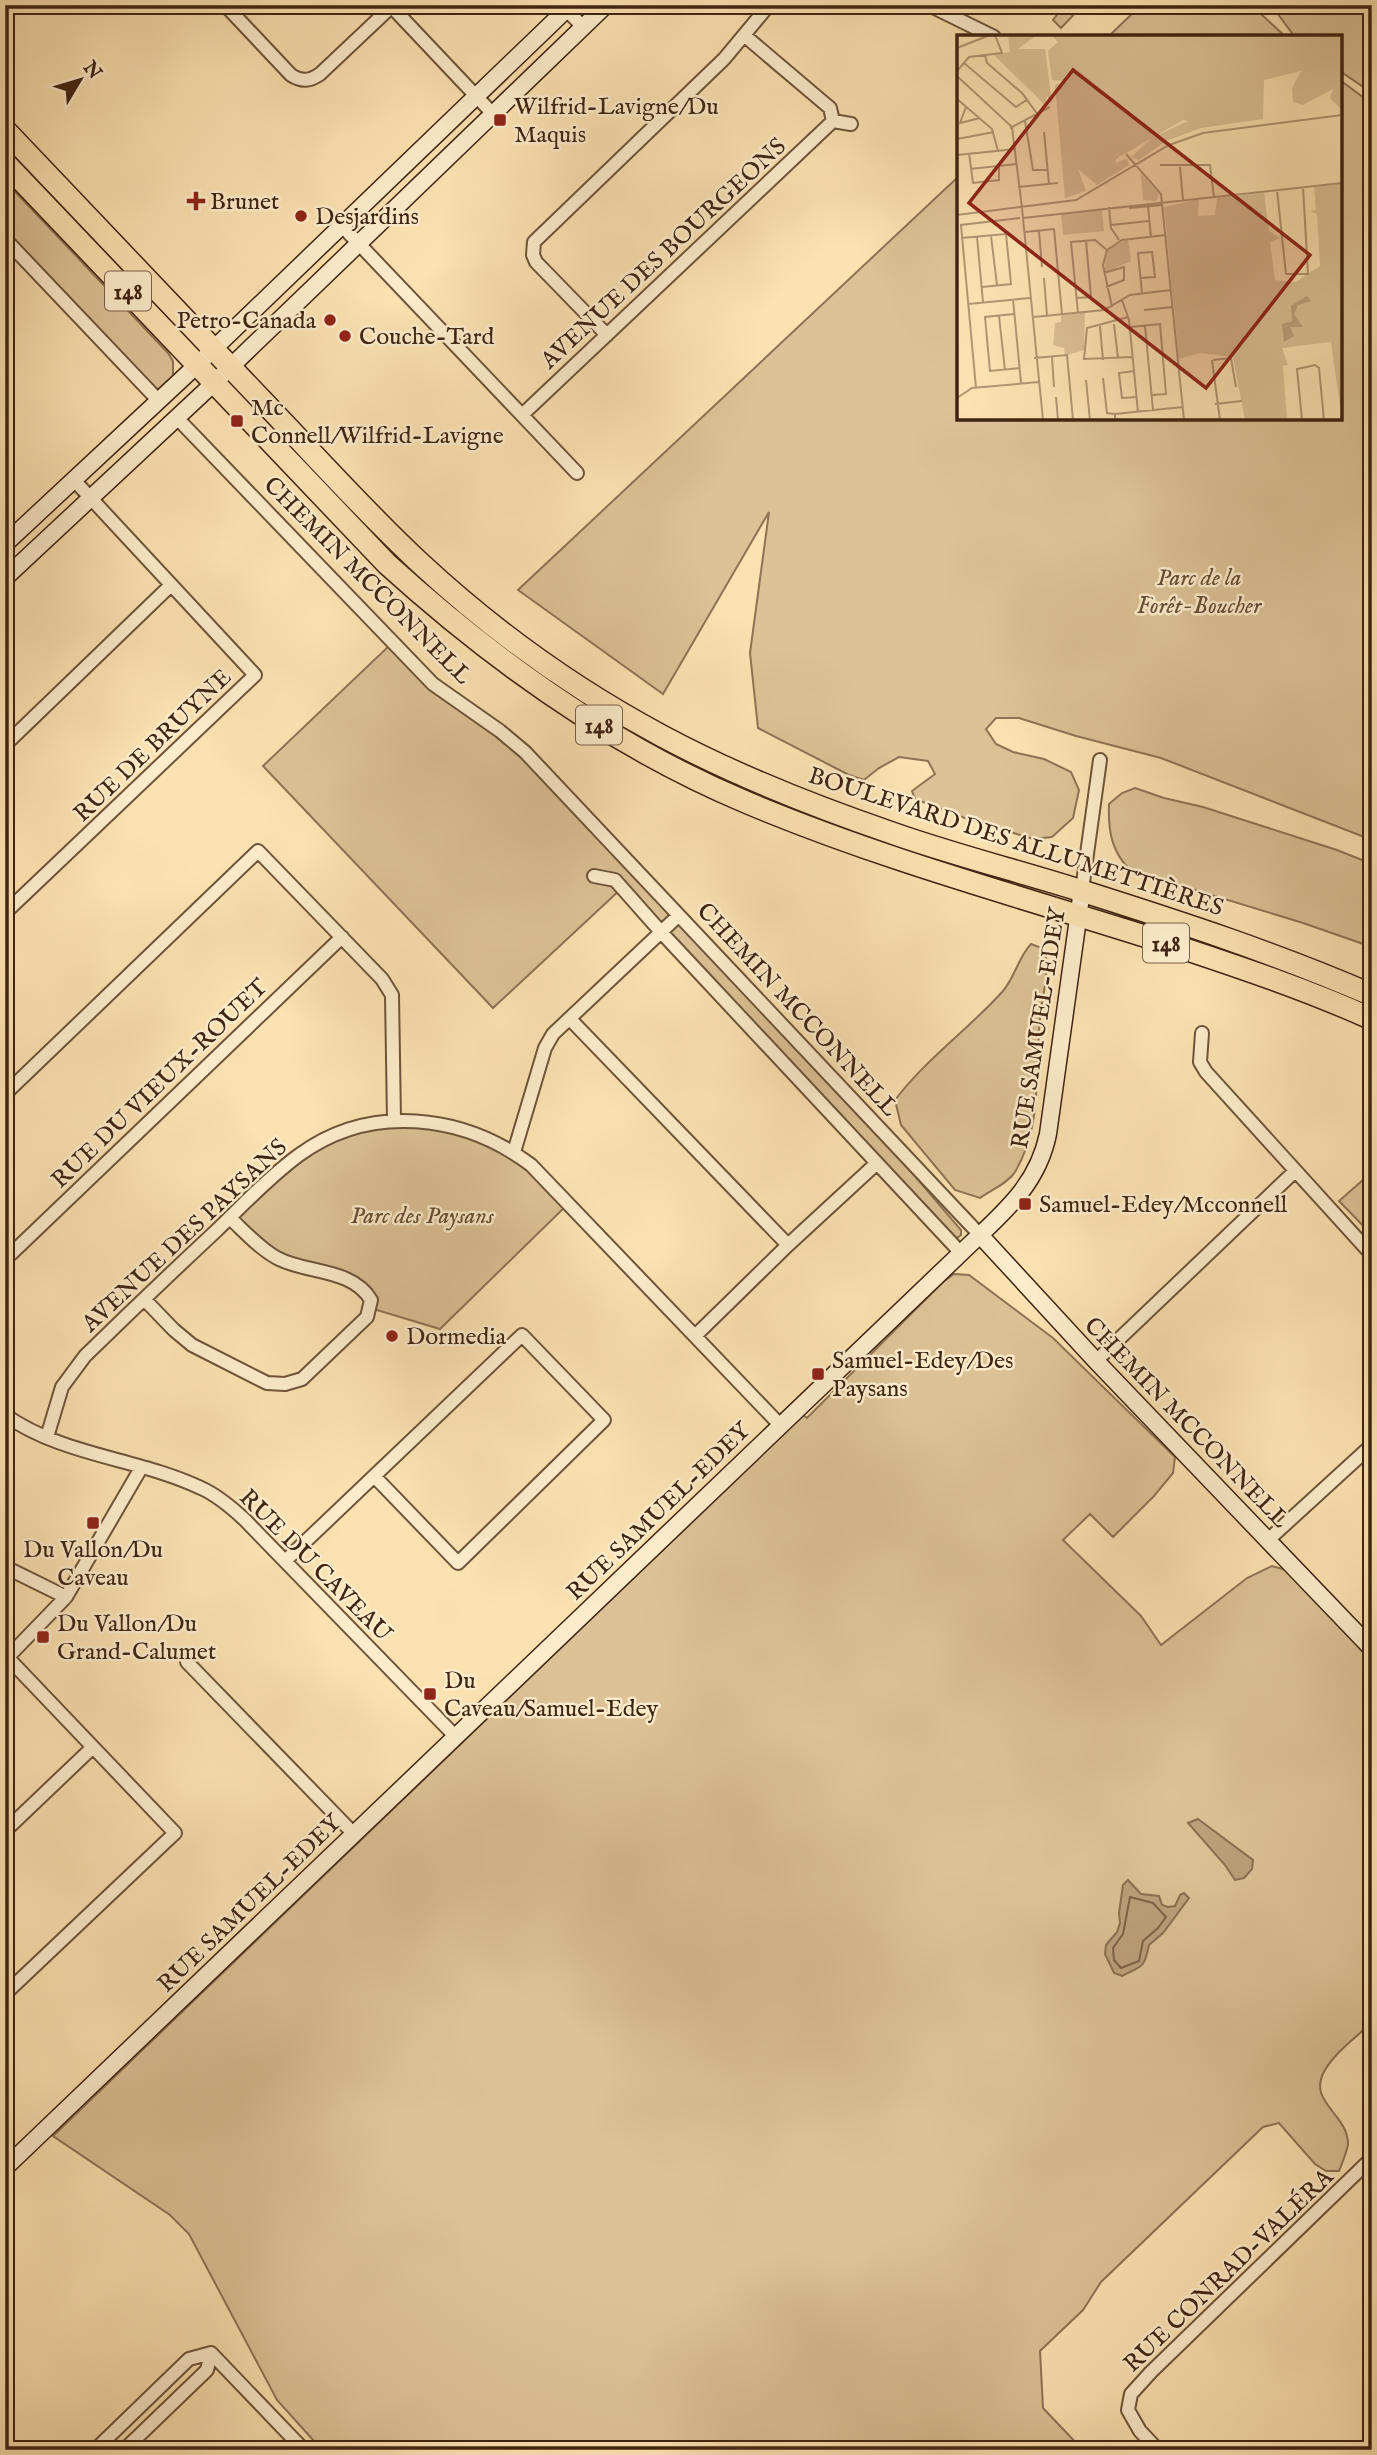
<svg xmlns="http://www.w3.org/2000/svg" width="1377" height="2455" font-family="'IM FELL English',serif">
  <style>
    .green { fill: #dcc296; stroke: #8e7354; stroke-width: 2 }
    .water { fill: #bca17b; stroke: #8a6f51; stroke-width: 2 }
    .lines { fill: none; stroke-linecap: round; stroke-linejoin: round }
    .shore { stroke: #7e6246; stroke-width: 2 }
    .street-casing { stroke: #6e543a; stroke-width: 16 }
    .secondary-casing { stroke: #3f2412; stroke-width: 19 }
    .highway-casing { stroke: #3f2412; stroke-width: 24 }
    .street { stroke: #fdeccc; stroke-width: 12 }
    .secondary { stroke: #fdeccc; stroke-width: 16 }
    .highway { stroke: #fce2b1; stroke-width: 21 }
    .poi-dot { fill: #8f2418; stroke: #fdeccc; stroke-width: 2.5 }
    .labels { text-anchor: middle; stroke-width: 5; stroke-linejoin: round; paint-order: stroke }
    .shield { fill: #fdeccc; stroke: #78604a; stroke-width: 2 }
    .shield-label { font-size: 23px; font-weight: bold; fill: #3f2412 }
    .poi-label { font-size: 24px; fill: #3f2412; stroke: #fdeccc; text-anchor: start }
    .street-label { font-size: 24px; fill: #3f2412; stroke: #fdeccc }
    .park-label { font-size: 24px; font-style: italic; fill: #664c33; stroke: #fdeccc }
    .inset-road { fill: none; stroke: #b09671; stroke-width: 2 }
    .view { fill: #8f2418; fill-opacity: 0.15; stroke: #8f2418; stroke-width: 3.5 }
    .inset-edge { fill: none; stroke: #3f2412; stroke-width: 3.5 }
  </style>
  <rect width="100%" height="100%" fill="#fce2b1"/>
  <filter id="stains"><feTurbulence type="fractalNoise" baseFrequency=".00286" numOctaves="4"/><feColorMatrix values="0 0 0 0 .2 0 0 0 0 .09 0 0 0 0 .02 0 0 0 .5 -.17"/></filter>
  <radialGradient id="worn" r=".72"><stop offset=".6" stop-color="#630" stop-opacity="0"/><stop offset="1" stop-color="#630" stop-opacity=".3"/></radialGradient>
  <path class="green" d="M1065,5H1083L1061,28L1053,20Z
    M1141,5H1251L1286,37H1108Z
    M1271,5H1372V93L1340,71V37H1295Z
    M1340,80L1372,104V840L1161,758L1076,736L1019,718H996L986,729L996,744L1013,752L1044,759L1071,772L1079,790L1073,818L1052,837L1033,839L962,817L915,799L912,791L935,774L928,761L899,757L879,768L864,780L849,775L758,728L750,653L769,512L663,694L518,590L959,176V418H1340Z
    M5,142L100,243L97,246L5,152Z
    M5,181L168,353L173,361V377L159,389L151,388L5,233Z
    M392,643L500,731L819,1064L961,1230V1235L957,1238H952L622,888L493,1008L263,766Z
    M1135,788L1164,798L1203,807L1337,850L1372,864V947L1303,923L1130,870C1111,851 1108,830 1109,804L1122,793Z
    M1031,944L1044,949C1051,971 1042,995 1040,1018C1035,1070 1043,1125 1015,1172C1008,1183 991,1190 980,1198L955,1190L901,1125L895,1100C926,1059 969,1029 1003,991C1015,977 1018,958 1031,944Z
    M394,1120L490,1139L569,1203L440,1329L370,1308L364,1289L297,1265L230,1218L300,1154Z
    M1372,1172V1235L1339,1201Z
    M954,1274L969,1275L1053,1338L1175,1457L1173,1473L1154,1496L1113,1537L1090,1514L1063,1540L1141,1616L1161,1645L1247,1578L1272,1566L1286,1570L1372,1661V2022C1357,2037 1336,2051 1325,2070C1306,2102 1348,2113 1348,2144C1347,2152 1342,2163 1339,2171H1326L1315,2164L1279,2123L1263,2127L1101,2282L1083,2310L1040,2351L1043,2408L1083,2450H322L277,2400L189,2234L170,2215L53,2136L803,1415L807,1418L943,1282Z"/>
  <path class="water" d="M1198,1819L1253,1860L1252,1869L1244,1878L1235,1880L1225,1865L1188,1823Z
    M1128,1880L1141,1894L1159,1896L1162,1905L1168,1907L1175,1906L1180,1895L1184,1893L1189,1898L1163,1933L1149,1945C1144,1969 1143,1965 1122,1976L1114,1973L1105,1954L1106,1945L1117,1932L1120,1923L1119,1913L1123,1885Z"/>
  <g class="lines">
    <path class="shore" d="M1130,1897L1153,1903L1166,1917L1158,1928L1143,1941L1139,1961L1121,1968L1114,1960L1113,1948L1123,1934Z"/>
    <defs>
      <path id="street" d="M225,5L291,75C302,82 310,81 320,74L391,7
        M390,5L493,114
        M562,5L584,28
        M929,5L994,37
        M745,36L830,108L833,121
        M833,121L851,124
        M342,226L577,473
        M5,239L158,400
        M607,335L536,262L533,255L534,242L724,59L769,5
        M522,415L833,121
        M177,418L433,684L500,731L525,752L980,1235
        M5,745L171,585
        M594,876L615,880L661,932L961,1253
        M1082,890L1100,760
        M5,913L255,675L73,479
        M570,1019L788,1245
        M1202,1033L1200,1062L1206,1072L1372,1255
        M5,1094L258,851L382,979L392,995L394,1120
        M514,1152L545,1048L553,1034L678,916
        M5,1248L11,1254L342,937
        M144,1299L174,1330L192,1345L267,1383L285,1384L302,1379L367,1317L371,1300C352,1268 307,1274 277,1258C259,1248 245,1232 230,1218
        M696,1335L788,1245L877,1163
        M1096,1361L1294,1172
        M5,1415C63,1456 138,1458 201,1488C217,1495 231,1507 244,1519L456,1737
        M47,1437L62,1387L85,1356C128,1314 172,1272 216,1231C243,1205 269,1177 299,1155C370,1103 463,1114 531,1165L781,1426
        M1268,1540L1372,1445
        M285,1561L522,1335L604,1420L458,1563L374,1476
        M5,1567L66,1597
        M5,1660L66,1597L141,1468
        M187,1662L354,1834
        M5,1831L93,1747
        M5,1994L175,1833L8,1658
        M211,2353L304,2450
        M95,2450L189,2359L211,2353
        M124,2450L207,2370L211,2353
        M1158,2450L1140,2431L1128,2410L1131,2394L1151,2372L1372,2158"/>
      <path id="secondary" d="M5,544L198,364L571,5
        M5,578L215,382L606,5
        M980,1235L1096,1361L1372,1649
        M5,2168L961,1253C999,1216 1037,1188 1048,1134L1082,890"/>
      <path id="highway" d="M5,130C89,218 173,306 257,395C311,451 362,509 419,562C492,630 574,689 662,736C735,775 813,806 892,833C954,855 1019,871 1082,891C1180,922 1278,954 1372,995
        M5,163L387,564C494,661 614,747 748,803C886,861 1033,900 1176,946C1242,968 1308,990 1372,1019"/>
    </defs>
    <use href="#street" class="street-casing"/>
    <use href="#secondary" class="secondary-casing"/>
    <use href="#highway" class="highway-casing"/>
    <use href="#street" class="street"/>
    <use href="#secondary" class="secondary"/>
    <use href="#highway" class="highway"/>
  </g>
  <g class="poi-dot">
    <rect x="493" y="113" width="14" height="14" rx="3.5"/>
    <path d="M192.5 190.5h7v7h7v7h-7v7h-7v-7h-7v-7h7z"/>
    <circle cx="301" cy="216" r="7"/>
    <circle cx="330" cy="320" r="7"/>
    <circle cx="345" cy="336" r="7"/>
    <rect x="230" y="414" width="14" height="14" rx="3.5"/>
    <rect x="1018" y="1197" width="14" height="14" rx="3.5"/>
    <circle cx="392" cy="1336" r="7"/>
    <rect x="811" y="1367" width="14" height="14" rx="3.5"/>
    <rect x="86" y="1516" width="14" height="14" rx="3.5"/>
    <rect x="36" y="1630" width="14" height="14" rx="3.5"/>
    <rect x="423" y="1687" width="14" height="14" rx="3.5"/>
  </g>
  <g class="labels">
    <g class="shield">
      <rect x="105" y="271.5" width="46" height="39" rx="5"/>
      <rect x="576" y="705.5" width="46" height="39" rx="5"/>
      <rect x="1143" y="923.5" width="46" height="39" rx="5"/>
    </g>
    <g class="shield-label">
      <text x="128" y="299">148</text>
      <text x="599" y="733">148</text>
      <text x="1166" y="951">148</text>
    </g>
    <g class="poi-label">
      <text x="514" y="114">Wilfrid-Lavigne/Du<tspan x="514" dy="28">Maquis</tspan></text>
      <text x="210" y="209">Brunet</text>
      <text x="315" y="224">Desjardins</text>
      <text x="316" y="328" text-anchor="end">Petro-Canada</text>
      <text x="359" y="344">Couche-Tard</text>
      <text x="251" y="415">Mc<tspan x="251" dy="28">Connell/Wilfrid-Lavigne</tspan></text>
      <text x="1039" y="1212">Samuel-Edey/Mcconnell</text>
      <text x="406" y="1344">Dormedia</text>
      <text x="832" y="1368">Samuel-Edey/Des<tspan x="832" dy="28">Paysans</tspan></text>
      <text x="93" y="1557" text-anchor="middle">Du Vallon/Du<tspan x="93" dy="28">Caveau</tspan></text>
      <text x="57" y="1631">Du Vallon/Du<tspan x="57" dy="28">Grand-Calumet</tspan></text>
      <text x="444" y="1688">Du<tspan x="444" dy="28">Caveau/Samuel-Edey</tspan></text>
    </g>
    <g class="street-label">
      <text transform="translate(663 253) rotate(-43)" y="8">AVENUE DES BOURGEONS</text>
      <text transform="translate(368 580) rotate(45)" y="8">CHEMIN MCCONNELL</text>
      <text transform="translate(152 745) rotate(-44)" y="8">RUE DE BRUYNE</text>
      <text transform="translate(1016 841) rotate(18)" y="8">BOULEVARD DES ALLUMETTIÈRES</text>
      <text transform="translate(798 1009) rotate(47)" y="8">CHEMIN MCCONNELL</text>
      <text transform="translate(1038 1028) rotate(-81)" y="8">RUE SAMUEL-EDEY</text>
      <text transform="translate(159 1083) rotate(-44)" y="8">RUE DU VIEUX-ROUET</text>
      <text transform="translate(184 1235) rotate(-43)" y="8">AVENUE DES PAYSANS</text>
      <text transform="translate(1187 1422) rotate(46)" y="8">CHEMIN MCCONNELL</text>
      <text transform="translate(658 1511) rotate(-44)" y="8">RUE SAMUEL-EDEY</text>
      <text transform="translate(316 1565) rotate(45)" y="8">RUE DU CAVEAU</text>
      <text transform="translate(249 1903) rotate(-44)" y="8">RUE SAMUEL-EDEY</text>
      <text transform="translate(1228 2270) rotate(-44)" y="8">RUE CONRAD-VALÉRA</text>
    </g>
    <g class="park-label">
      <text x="1199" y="585">Parc de la<tspan x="1199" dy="28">Forêt-Boucher</tspan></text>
      <text x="422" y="1223">Parc des Paysans</text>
    </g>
  </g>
  <g transform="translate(957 35)">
    <rect width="385" height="385" fill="#fce2b1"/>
    <path d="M51,0H80L61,14H88L95,68L90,61L88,70L37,20L53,17ZM94,0H385V75L373,63L376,54L346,70L336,67L335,53L344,36L307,45L306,84L244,93L209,106L182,125L174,122L195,103L231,86L226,85L159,124V128L170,123L172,130L140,150L121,134L129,156L108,163L98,50L112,46L95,45L91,16L101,7ZM184,139L202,159L199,166L186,165ZM385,149V385L374,307L325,313L331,330L326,331L330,385H288L276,322L242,318L222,324L207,172L242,164L241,181L258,180L260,163L307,158L312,196L323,203L313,207L318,245L339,247L363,231L360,179L353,176L359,175L357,152ZM177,169L145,175L147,196L106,200L104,179ZM171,204L174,226L147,238L150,215ZM128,277L127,315L108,321L107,313L96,310L98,288L104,287V280Z" fill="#dcc296"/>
    <path d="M350,261L354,266L341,270L337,279L346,292H333L337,301L327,307L325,289L335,286L334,271Z" fill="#bca17b"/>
    <path class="inset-road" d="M0,13L33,0M28,20L30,28L65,58L81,80M7,28L59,72L71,64M0,36L12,22L45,18L38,0M0,41L55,92L65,173M0,64L35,94L41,116M9,72L3,88L23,83M68,86L76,135H90M53,93L93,72M87,97L92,149M0,104L37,97M12,118L16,148L42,145V131M169,119L204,159L227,385M0,120L59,114M203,130H253L257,162M223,132L226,165M13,134L60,129M61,152L101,148M320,155L329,239H351L346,152M191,171L194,202M152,172L154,193L162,205M65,173L86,385M172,173L206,170M0,180L119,165L212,110L246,98L385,80M66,183L385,148M154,190L192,186M82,196L85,232M68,197L97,194L105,279M34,201L40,250M20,202L26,267M4,203L49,199L54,249L25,252M147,238L167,232V245L149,252M87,243L90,281M183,243L198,242L195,217L181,218L185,258M120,263L134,262L129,206M56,264L64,348M165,265L172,285L181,377M11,269L73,263M155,272L146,230L150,215L165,205L209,200M187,275L216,272M121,278L114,207L138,205L150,215M57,279L28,282L33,336L63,333M42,281L48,335M77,282L147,275L173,260L214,255M171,282L130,293L127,324L175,322M157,289L161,323M143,291L146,325M188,291L196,375M173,292L203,289L209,359L195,360M95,322L97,352M77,323L110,320L116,385M255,325L263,385M256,325L274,323L279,352M177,336L162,338L165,363L180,362M146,343L150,378L158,379M129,345L133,385M19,353L4,190L63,183M99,362L101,385M0,363L15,353L82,347M258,369L285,366M158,385V379L226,372M345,385L340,334L358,330L362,333L367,385"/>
    <path class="view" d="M116,35L353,220L249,353L12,168Z"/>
    <rect width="385" height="385" class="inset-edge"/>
  </g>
  <rect width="1377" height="2455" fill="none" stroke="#fce2b1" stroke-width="28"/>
  <rect x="7" y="7" width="1363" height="2441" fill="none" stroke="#3f2412" stroke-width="3.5"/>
  <rect x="14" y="14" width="1349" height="2427" fill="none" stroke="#3f2412" stroke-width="2"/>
  <g transform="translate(80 80) rotate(52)" stroke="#fdeccc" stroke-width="5" paint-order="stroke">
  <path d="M0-5L12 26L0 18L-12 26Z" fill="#3f2412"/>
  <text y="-10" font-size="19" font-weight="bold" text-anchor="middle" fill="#3f2412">N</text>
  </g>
  <rect width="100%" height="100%" filter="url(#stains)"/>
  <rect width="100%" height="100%" fill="url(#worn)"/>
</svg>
